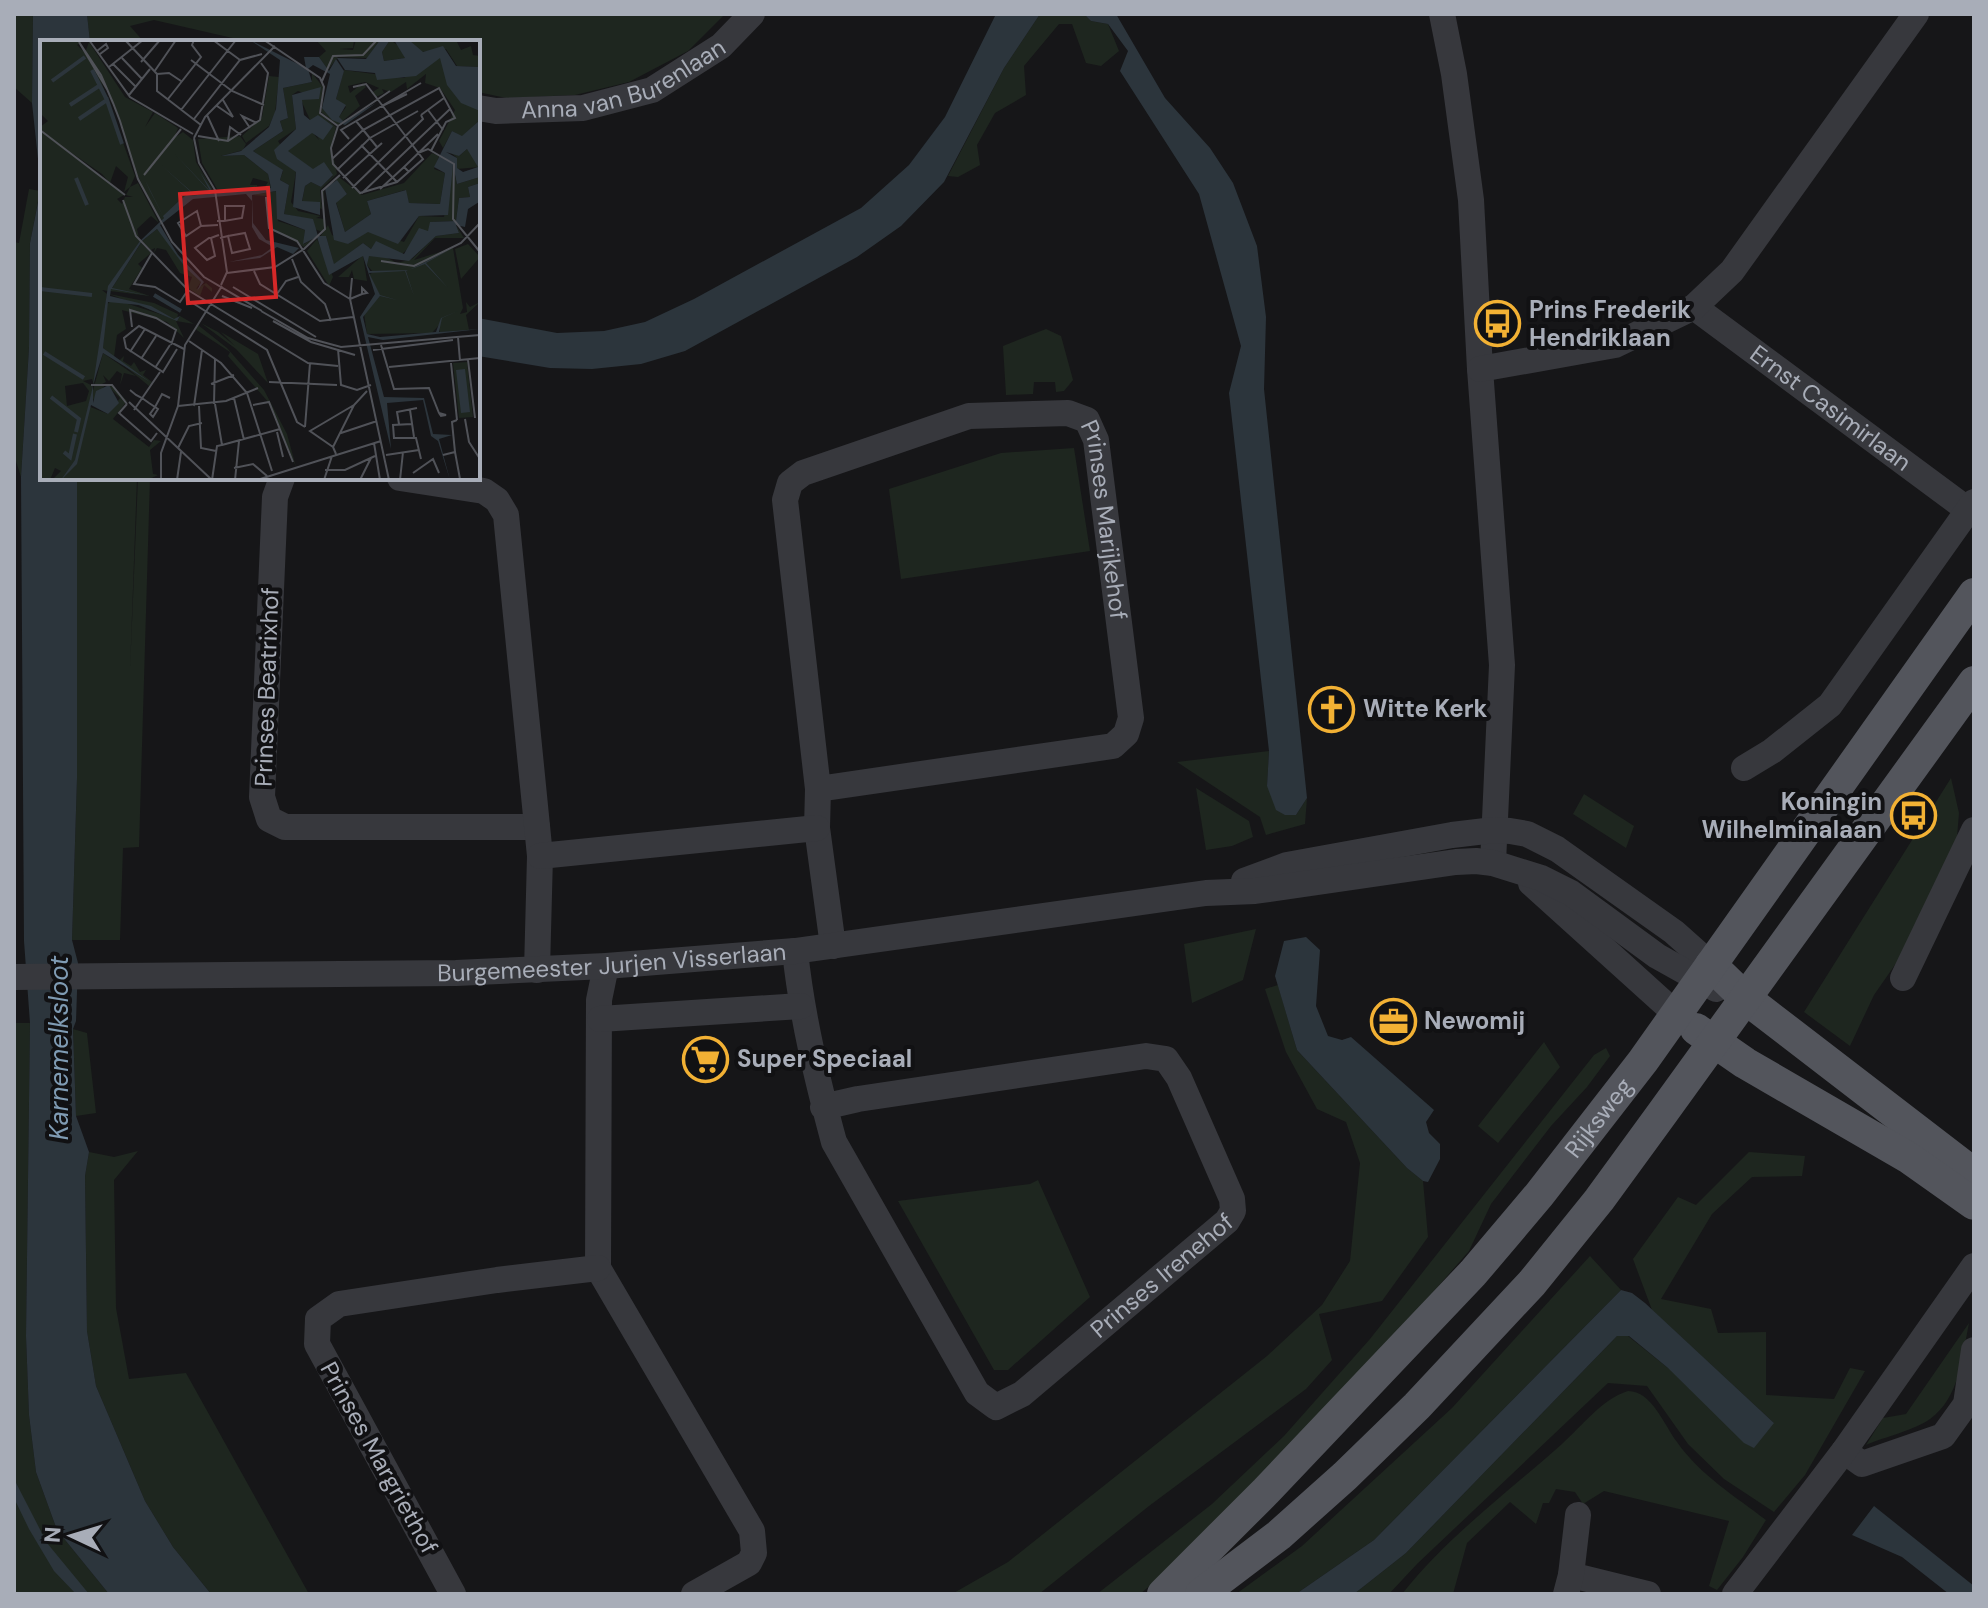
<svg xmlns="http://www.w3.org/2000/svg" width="1988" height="1608" font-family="'DM Sans',sans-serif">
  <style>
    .green { fill: #1e261f }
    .water { fill: #2c353c }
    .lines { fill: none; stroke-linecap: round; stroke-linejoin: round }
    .minor { stroke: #37383d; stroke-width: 26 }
    .major { stroke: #53555c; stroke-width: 32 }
    .labels { text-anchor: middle; stroke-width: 8; stroke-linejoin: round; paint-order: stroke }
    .street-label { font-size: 24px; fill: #a8adb8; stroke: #111113 }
    .poi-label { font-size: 24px; font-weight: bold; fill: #a8adb8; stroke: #111113; text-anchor: start }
    .water-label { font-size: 26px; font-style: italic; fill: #7f9bb3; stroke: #111113 }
    .inset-river { fill: none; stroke: #2c353c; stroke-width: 4 }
    .inset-road { fill: none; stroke: #505258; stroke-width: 2 }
    .view { fill: #d62828; fill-opacity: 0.15; stroke: #d62828; stroke-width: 4 }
    .inset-edge { fill: none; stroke: #a8adb8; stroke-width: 4 }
  </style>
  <rect width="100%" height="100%" fill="#161618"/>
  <path class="green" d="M14,14H33L32,103L14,87Z
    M87,14H725L688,51L629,82L575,95L506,98L478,92V42H250L154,20L130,26L144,42H90Z
    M1040,14H1084L1091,21L1108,24L1119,51L1101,66L1086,63L1072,24H1059L1024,66L1026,95L995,113L977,145L980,165L958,177L948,176L1004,68Z
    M29,189L40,191L30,243L29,348L21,477L14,455V242L19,243Z
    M1046,329L1061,336L1073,380L1064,391L1056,392L1055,382H1034L1033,394L1006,395L1003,346Z
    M1074,448L1090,551L901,579L889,489L1001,453Z
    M77,478H137L130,671L138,478H150L139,847L123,848L120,940H72L77,778Z
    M1269,751L1267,786L1296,815L1307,798L1305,824L1266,835L1260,817L1177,762Z
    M1951,778L1959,813L1956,849L1908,946L1874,995L1850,1046L1804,1012Z
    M1196,788L1249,821L1253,837L1232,846L1206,850Z
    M1584,794L1634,826L1626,848L1573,814Z
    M1256,929L1243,980L1192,1003L1184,944Z
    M1278,985L1297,1050L1407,1168L1423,1181L1428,1237L1382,1301L1319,1314L1332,1360L1306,1389L1149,1506L1039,1594H952L1008,1562L1267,1356L1322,1305L1350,1261L1360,1163L1346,1122L1317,1109L1286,1052L1265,989Z
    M14,1023H30L26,1336L29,1415L36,1472L57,1530L109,1594H14Z
    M73,1029L87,1033L96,1113L76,1116Z
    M1544,1042L1560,1067L1498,1143L1478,1126Z
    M1606,1048L1610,1056L1587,1087L1551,1126L1491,1204L1469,1251L1291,1455L1208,1537L1140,1594H1097L1212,1504L1284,1436L1370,1339L1594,1055Z
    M138,1151L114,1180L116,1308L129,1379L186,1373L309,1594H211L173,1547L145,1501L96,1386L87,1331L85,1176L89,1152L114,1157Z
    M1749,1152L1805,1156L1802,1176L1752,1177L1712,1214L1661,1299L1711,1309L1718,1333L1766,1332V1395L1834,1399L1850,1368L1865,1371L1805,1475L1774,1512L1724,1479L1688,1444L1647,1386L1608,1383L1417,1564L1389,1594H1354L1406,1553L1617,1336H1628L1668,1368L1774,1423L1652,1310L1633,1259L1678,1197L1696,1205Z
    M1038,1180L1090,1297L1008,1370H994L898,1201L1030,1184Z
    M1590,1256L1621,1290L1374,1540L1296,1594H1236L1302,1546L1452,1408Z
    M1969,1323C1962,1357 1960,1397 1930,1419C1915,1430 1884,1437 1866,1445L1883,1418L1906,1414Z
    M1628,1391C1652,1391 1664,1425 1677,1442C1699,1474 1736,1497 1766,1520L1743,1557L1717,1590L1709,1586L1729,1521L1604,1491L1583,1504L1575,1492L1556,1489L1549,1503H1543L1536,1524L1510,1502L1467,1543L1453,1594H1402C1447,1537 1508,1492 1562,1444C1583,1425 1602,1399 1628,1391Z"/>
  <path class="water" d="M33,14H87L90,42H42V478H77V778L72,940L78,963L76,1021L73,1029L76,1116L89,1152L85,1176L87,1331L96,1386L145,1501L173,1547L211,1594H109L57,1530L36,1472L29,1415L26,1336L30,1023L24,941L21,477L29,348L30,243L41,187L32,103Z
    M996,14H1040L1004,68L944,182L901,226L857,257L685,351L641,364L592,369L550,368L478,356V318L557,333L604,331L645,322L694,299L861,208L909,165L945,117Z
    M1084,14H1116L1165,98L1210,148L1233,183L1257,246L1266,317L1264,389L1307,798L1296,815H1285L1276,810L1267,786L1269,751L1229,393L1241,346L1199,194L1120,71L1128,51L1108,24L1091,21Z
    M1306,937L1320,950L1316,1006L1328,1036L1342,1040L1351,1037L1434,1110L1426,1122L1429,1133L1440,1144V1159L1428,1182L1423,1181L1407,1168L1297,1050L1275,976L1284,941Z
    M1621,1290L1632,1293L1645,1303L1774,1423L1754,1448L1744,1443L1668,1368L1629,1336H1617L1406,1553L1354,1594H1296L1374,1540Z
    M14,1479L47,1543L89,1594H76L54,1571L29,1529L14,1498Z
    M1874,1506L1974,1586V1594H1949L1902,1557L1852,1535Z"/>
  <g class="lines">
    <g class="minor">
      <path d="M1442,14L1454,74L1471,200L1480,369L1502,665L1493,863"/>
      <path id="s1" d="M478,108L496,111L583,108L652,90L721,46L752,14"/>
      <path id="s2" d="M1694,307L1968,510"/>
      <path d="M1480,369L1615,345L1694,307L1732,271L1916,14"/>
      <path d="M282,478L275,497L262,797L269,819L285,827H537"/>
      <path d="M400,478L484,491L497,500L506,515L540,856L537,970"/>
      <path d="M1744,768L1772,751L1830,705L1974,502"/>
      <path id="s3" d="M818,789L785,500L790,483L803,473L969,416L1068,413L1087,420L1096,440L1131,718L1126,734L1113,746L818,789L817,828L833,946"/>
      <path d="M540,856L817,828"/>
      <path d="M1244,881L1287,865L1452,835L1494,830L1510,831L1527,834L1557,849L1674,932L1711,965"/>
      <path d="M1531,883L1676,1014"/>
      <path id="s4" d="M795,951C802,1017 817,1079 834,1142L977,1393L996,1407L1022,1394L1227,1221L1233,1211L1232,1199L1179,1078L1166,1059L1146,1056L858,1099L823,1107"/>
      <path d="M606,966L599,1000L598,1268L752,1531L754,1553L749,1563L694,1594"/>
      <path id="s5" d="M14,977L456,973L606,966L795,951L1206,893L1255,891L1456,862L1476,861L1493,863L1541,878L1571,893L1657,956L1716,989"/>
      <path d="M1903,978L1974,830"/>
      <path d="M600,1019L801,1006"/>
      <path d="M1844,1451L1862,1464L1943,1436L1966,1404L1974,1350"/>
      <path d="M1571,1575L1648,1594"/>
      <path d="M453,1594L317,1344L318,1319L339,1304L497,1280L598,1268"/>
      <path d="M1566,1594L1571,1575L1578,1515"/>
      <path d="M1735,1594L1844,1451L1974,1266"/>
    </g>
    <g class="major">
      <path d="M1711,965L1745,998L1974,1174"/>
      <path d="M1696,1029L1745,1063L1909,1158L1974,1204"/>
      <path id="s6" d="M1163,1594L1266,1491L1473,1273L1539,1195L1643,1061L1974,594"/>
      <path d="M1201,1594L1279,1535L1345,1476L1417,1406L1532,1283L1599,1200L1661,1115L1974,682"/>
    </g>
  </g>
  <defs>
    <symbol id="bus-ring" viewBox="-11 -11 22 22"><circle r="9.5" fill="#111113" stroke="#f2b134" stroke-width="1.5"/><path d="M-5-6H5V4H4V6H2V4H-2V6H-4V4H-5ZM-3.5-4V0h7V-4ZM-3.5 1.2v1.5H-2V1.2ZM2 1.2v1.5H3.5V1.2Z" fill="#f2b134"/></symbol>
    <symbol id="church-ring" viewBox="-11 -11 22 22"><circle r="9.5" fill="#111113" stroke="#f2b134" stroke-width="1.5"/><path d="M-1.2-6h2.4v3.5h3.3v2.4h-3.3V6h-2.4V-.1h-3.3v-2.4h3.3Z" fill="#f2b134"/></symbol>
    <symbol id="office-ring" viewBox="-11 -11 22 22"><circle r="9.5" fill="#111113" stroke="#f2b134" stroke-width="1.5"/><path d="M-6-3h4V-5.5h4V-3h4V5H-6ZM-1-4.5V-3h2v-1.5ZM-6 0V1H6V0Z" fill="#f2b134"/></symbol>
    <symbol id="supermarket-ring" viewBox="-11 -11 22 22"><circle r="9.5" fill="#111113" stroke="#f2b134" stroke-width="1.5"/><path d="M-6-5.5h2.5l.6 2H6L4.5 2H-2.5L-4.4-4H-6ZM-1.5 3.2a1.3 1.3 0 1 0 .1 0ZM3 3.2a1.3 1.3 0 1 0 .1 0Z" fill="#f2b134"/></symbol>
  </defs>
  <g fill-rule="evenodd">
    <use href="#bus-ring" x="1472" y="298" width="51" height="51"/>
    <use href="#church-ring" x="1306" y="684" width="51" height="51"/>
    <use href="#bus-ring" x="1888" y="790" width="51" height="51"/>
    <use href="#office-ring" x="1368" y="996" width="51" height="51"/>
    <use href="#supermarket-ring" x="680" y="1034" width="51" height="51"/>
  </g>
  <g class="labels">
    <g class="street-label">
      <text dy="8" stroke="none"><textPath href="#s1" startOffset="152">Anna van Burenlaan</textPath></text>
      <text dy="8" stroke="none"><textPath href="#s2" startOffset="170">Ernst Casimirlaan</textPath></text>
      <text dy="8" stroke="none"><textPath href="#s3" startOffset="722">Prinses Marijkehof</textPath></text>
      <text transform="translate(267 687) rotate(-88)" y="8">Prinses Beatrixhof</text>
      <text dy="8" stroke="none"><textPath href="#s5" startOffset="598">Burgemeester Jurjen Visserlaan</textPath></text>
      <text dy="8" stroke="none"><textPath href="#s6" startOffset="646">Rijksweg</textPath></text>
      <text dy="8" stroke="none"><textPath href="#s4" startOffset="720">Prinses Irenehof</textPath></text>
      <text transform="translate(379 1458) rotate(61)" y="8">Prinses Margriethof</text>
    </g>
    <g class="poi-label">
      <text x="1529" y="318">Prins Frederik<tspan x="1529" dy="28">Hendriklaan</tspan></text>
      <text x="1363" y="717">Witte Kerk</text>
      <text x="1882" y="810" text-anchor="end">Koningin<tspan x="1882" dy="28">Wilhelminalaan</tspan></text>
      <text x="1424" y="1029">Newomij</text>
      <text x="737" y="1067">Super Speciaal</text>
    </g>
    <g class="water-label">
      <text transform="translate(59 1048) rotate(-90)" y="9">Karnemelksloot</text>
    </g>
  </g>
  <g transform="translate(40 40)">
    <rect width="440" height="440" fill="#161618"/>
    <path d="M0,0H45L37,5L45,13L49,2L85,57L113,72L105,87L115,73L138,88L134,98L143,92L153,100L156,122L172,148V154L145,157L120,182L94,128L75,66L56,27L95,136L90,147L98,143L119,183L111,176L97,189L99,198L88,180L100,201L68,251L62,250L67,254L54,345L52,339L43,341L53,346L51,358L63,313L96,336L84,333L80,345L82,334L77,331L69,341L63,335L66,342L58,346L72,345L87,361L73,379L109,407L114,400L121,401L110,410L113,434L118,435L107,440H12L21,431L15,428L10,440H0V91L5,94L0,87L8,81L0,73ZM10,98L62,134L70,143L76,126L88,137L84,152L90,147L86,155L93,157H85L82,164L77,159L84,155ZM43,343L49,351L46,361L27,366L25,346ZM66,344L80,358L68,374L48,366ZM276,0H314L313,8L300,9L313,10L316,0H340L327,18L298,17L288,30L279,17L286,11ZM350,0L364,9L365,18L344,21L342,12ZM369,0H416L421,10L431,6L433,15L440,16V27L417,26L406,9L381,12ZM400,17L409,40L440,71V80L422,97L412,91L403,108L399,101L415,70L400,48L385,43L386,34L367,49L366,42L351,52L342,49L344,53L336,57L331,53L339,48L325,42L308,46L310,53L323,43L326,47L315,56L320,66L298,85L281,72L282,68L296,81L306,67L296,59L304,30L364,38ZM272,33L283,47L279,73L296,87L291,106L297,134L280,150L282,169L262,162L265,146L271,142L281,147L293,136L273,130L247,111L272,92L279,100L261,60L277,58L258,51L252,55L256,89L238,101L256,132L251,162L258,171L281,176L276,178L285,179L283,192L274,189L273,180L244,174L249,145L240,140L243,131L213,111L243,91L240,81L248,78L243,48L272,42ZM229,36L239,37L235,73L229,86L206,103L202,96L222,77ZM200,96L206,104L203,110L181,116L204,115L228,134L231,149L223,150L228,142L213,138L210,145H217L218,151L177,149L162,123L158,99ZM407,109L419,116L427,109L434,112L439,127L417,129V118ZM392,113L399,116L394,129L405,133L400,164L369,163L365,150L327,161L331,174L305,192L296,162L307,154L296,140L284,150L285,169L283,150L299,137L322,155L364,143ZM413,125L417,144L440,137V143L428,147L430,157L419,158L416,181L391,182L389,190L362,214L336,202L331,209L323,203L294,225L286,196L280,197L288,185L292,195L308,204L328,191L364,202L379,176L404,177ZM237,151L238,181L265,190L264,204L275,198L264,207L228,186V156L212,155ZM416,185L424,198H395L374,220L413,208L423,268L420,274L427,272L426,262L430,267L440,262L426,275L429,290L400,292L399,285L392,293L327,294L324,273L340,256L329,235L333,232L327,225L328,216L342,215L357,223L372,219L396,196L419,193ZM117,189L161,242L156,249L166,243L172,248V252L164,245L160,256L148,248L152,237L140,233L126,210L117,208L114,213L115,208L111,210L102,201ZM277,199L293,237L289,246L267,211ZM101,203L111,213L98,224L102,228L89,249L110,256L70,251ZM428,204L440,217L421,239L415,209ZM323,215L327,241L314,239L312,230L309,237H298ZM69,254L114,263L138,274L137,280L140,276L154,284L136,281L144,298L127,282L82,270L86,289L77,295L74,317L80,320L84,316L83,321L91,326L94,322L100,332L106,330L103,335L112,342L109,346L63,308L65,266L73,259L132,278ZM161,283L178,292L195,306L181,292L218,314L228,343L196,309ZM158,285L187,308L224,350L247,394L256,427L230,364L188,316L190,312L155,289ZM427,322L433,377L419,378L413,323Z" fill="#1e261f" fill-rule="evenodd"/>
    <path d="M210,0L266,28L264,17H279L289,31L296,19L304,31L296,59L306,65L299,77L303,81L336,63L305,85L292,80L282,68L290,34L273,25L268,29L272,42L243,48L248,78L240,81L243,91L213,111L243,130L240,140L249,145L244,174L273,179L278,196H286L294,224L323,203L331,209L336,201L364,214L379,188L388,191L390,182L416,181L419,158L430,157L428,147L440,143L439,162L428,169L425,187L416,185L419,193L396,196L369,221L329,216L327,225L330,231L369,230L411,209L386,223L408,248L385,224L366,231L374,256L365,231L329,233L340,255L357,260L340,256L323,277L327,294L340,297L396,292L401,278L418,271L402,278L399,292L440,289L343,300L328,297L344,357L384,358L393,394L412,395L399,399L410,440L398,401L391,396L383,360L347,363L351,409L320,277L335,254L323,216L289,235L277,197L263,204L265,190L237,179L236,151L212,155L213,183L226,200L259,208L253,214L237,207L220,218L189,222L222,215L233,207L219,199L212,187V161L206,154L153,159L120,185L138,215L164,242L157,251L161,242L145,227L117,189L102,201L72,248L110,256L71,249L70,256L111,266L134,279L140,276L137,281L99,265L68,262L63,308L110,342L63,313L53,345L68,246L100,201L124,178L110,151L105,140L123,176L139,161L112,139L139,161L145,156L148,154L152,153L121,125L153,153L170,152L135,114L170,151L160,132L171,149L170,152L147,156L231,148L228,134L204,115L181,116L201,111L229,87L236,69L240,20ZM340,0H350L342,12L344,21L365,18L354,0H369L383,12L403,6L416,26L440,27V71L421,63L407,45L400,18L376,36L337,40L335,33L305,30L297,18L326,19ZM281,47L279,59L262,60L264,75L270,80L278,75L293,86L283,100L272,93L248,111L273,129L284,122L293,135L281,147L271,142L265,146L262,161L280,162V175L253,167L256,132L237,119L234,110L256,89L252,55ZM440,80V137L417,144L413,125L408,175L379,176L358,204L328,192L308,204L294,200L285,148L297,140L307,154L296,163L305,192L331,174L327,161L366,150L369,163L400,164L405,133L394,127L412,91L422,96ZM427,109L438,127L423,132L417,128V118L406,112L419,116ZM425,329L430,372L421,373L416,330ZM69,345L79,363L68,374L51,365L37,424L21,440L35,420L53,346V363L56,351Z" fill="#2c353c" fill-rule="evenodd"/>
    <path class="inset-river" d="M52,30L67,60M12,41L45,17M30,65L59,46M39,79L67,60L82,104M36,138L47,165M0,249L52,255M114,255L141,271M4,313L44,338M11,357L39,379L36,392M24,412L30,417L35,394"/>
    <path class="inset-road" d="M49,0L90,57L153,94M85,0L117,34V51L161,85M173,0L200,20M224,0L280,38L284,47L280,73L298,86M57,11L66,4L68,8L60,14M82,18L102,39M151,20L192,51L224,65M101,22L120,0M73,24L96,47M69,27L103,0M114,32L136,0M117,34L129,33L141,41M282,41L293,16L323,15L337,0M68,51L39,2L61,35L73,63L80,81L98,139L132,202L164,237L222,271M89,55L110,29M128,59L161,17L152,5L154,0M177,66L193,77L183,60M340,67L367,54M141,70L196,0M388,70L403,90M167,75L179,101M381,75L404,58M154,79L200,20L222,14M316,81L337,107M298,86L291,108L293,124L320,153L357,142L383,119L326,44L313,47M298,86L350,51M210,88L202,76L217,83M0,90L85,155M158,96L188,101L220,80L228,33L221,23M154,98L159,123L175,150L187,232L181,245M154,98L165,77L235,6M309,99L301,90L381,43M188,101L190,87L201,95M321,105L357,142M378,113L388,109L414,124L413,179L440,212M292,119L323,90L399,48L415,78L406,82L391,111M297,130L330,98L378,71M369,132L364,127L398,94M104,135L141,89M303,138L342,103M312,148L383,79L381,75M340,149L364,127M322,153L410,69M226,157L229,188L257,201L284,243L310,259M83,160L96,196L148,250L268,323L298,326M177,181H184L202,178L204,166H185V181M161,186L157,171L138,183L146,196L161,186L178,185M171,198L175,216L167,220L155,208L169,198H171L176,196L179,195M180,198L188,196L192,213L210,209L205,193L188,196M112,213L94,244L115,247L140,262L148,250M252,219L261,242L285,264L291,281M341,221L374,226L421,203L440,183M214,231L220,244L280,281L313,277M187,233L235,227L264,209L285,189L282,151L300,135M312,238L310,259L349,440M193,247L276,297M237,254L246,241L258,237M182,256L212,268M310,259L322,254V248L327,253L322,254M151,262L227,310L257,382L265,387M221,271L268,298L301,307L440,295M233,281L271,302L315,315M92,287L90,270L116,278L136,290L131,305M418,297L420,321M149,301L181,323L207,353L232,431M341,305L354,349L389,348L399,373L406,375L401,376L399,373M137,309L123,332L86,308L84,298L99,286L144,309M298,309L301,345L317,350L331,345M333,310L413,300M90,312L105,289M101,319L116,296M428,320L435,378M411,323L417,380M349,327L440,318M115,328L130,305M229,342L297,345M171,344L194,335M51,345H72L87,364M90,350L96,355L102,358L109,363L118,369L113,377L110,374L115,367L122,354L130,358M194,358L204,400M89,362L172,440M87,364L79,373L111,401L117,393M174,364L175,319M213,365L229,362L253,422M138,366L186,361L218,348M154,366L162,310M159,366L161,408L176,411M94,370L120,332M370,370L374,397M425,379L429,402L440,419M359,384L357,372L377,368M372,384L353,385L354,398H376L381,419M265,387L270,323M237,392L243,417M301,393L337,381M334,403L340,440M182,405L240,389M293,407L270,391L314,365M138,408L149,386L162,383M415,412L420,439M296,414L293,407L314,365L327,351M346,415L379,410M403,415L415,412L412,382L417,380M194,428L213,424L227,436M285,430H305L335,416M373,433L393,419L399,433M121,440V413L138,366L145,305L182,246M137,440L141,412M172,440L177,406L182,405L175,364M195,440L199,401M217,440L341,401M284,440L292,416M320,440L331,418M360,440L363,412"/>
    <path class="view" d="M228,148L236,257L148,263L140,154Z"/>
    <rect width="440" height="440" class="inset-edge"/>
  </g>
  <rect width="1988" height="1608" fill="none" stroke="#a8adb8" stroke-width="32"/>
  <g transform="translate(72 1536) rotate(274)" stroke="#111113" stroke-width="6" paint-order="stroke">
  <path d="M0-6L14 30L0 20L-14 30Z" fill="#a8adb8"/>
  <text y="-12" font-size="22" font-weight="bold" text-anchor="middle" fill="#a8adb8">N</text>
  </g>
</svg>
